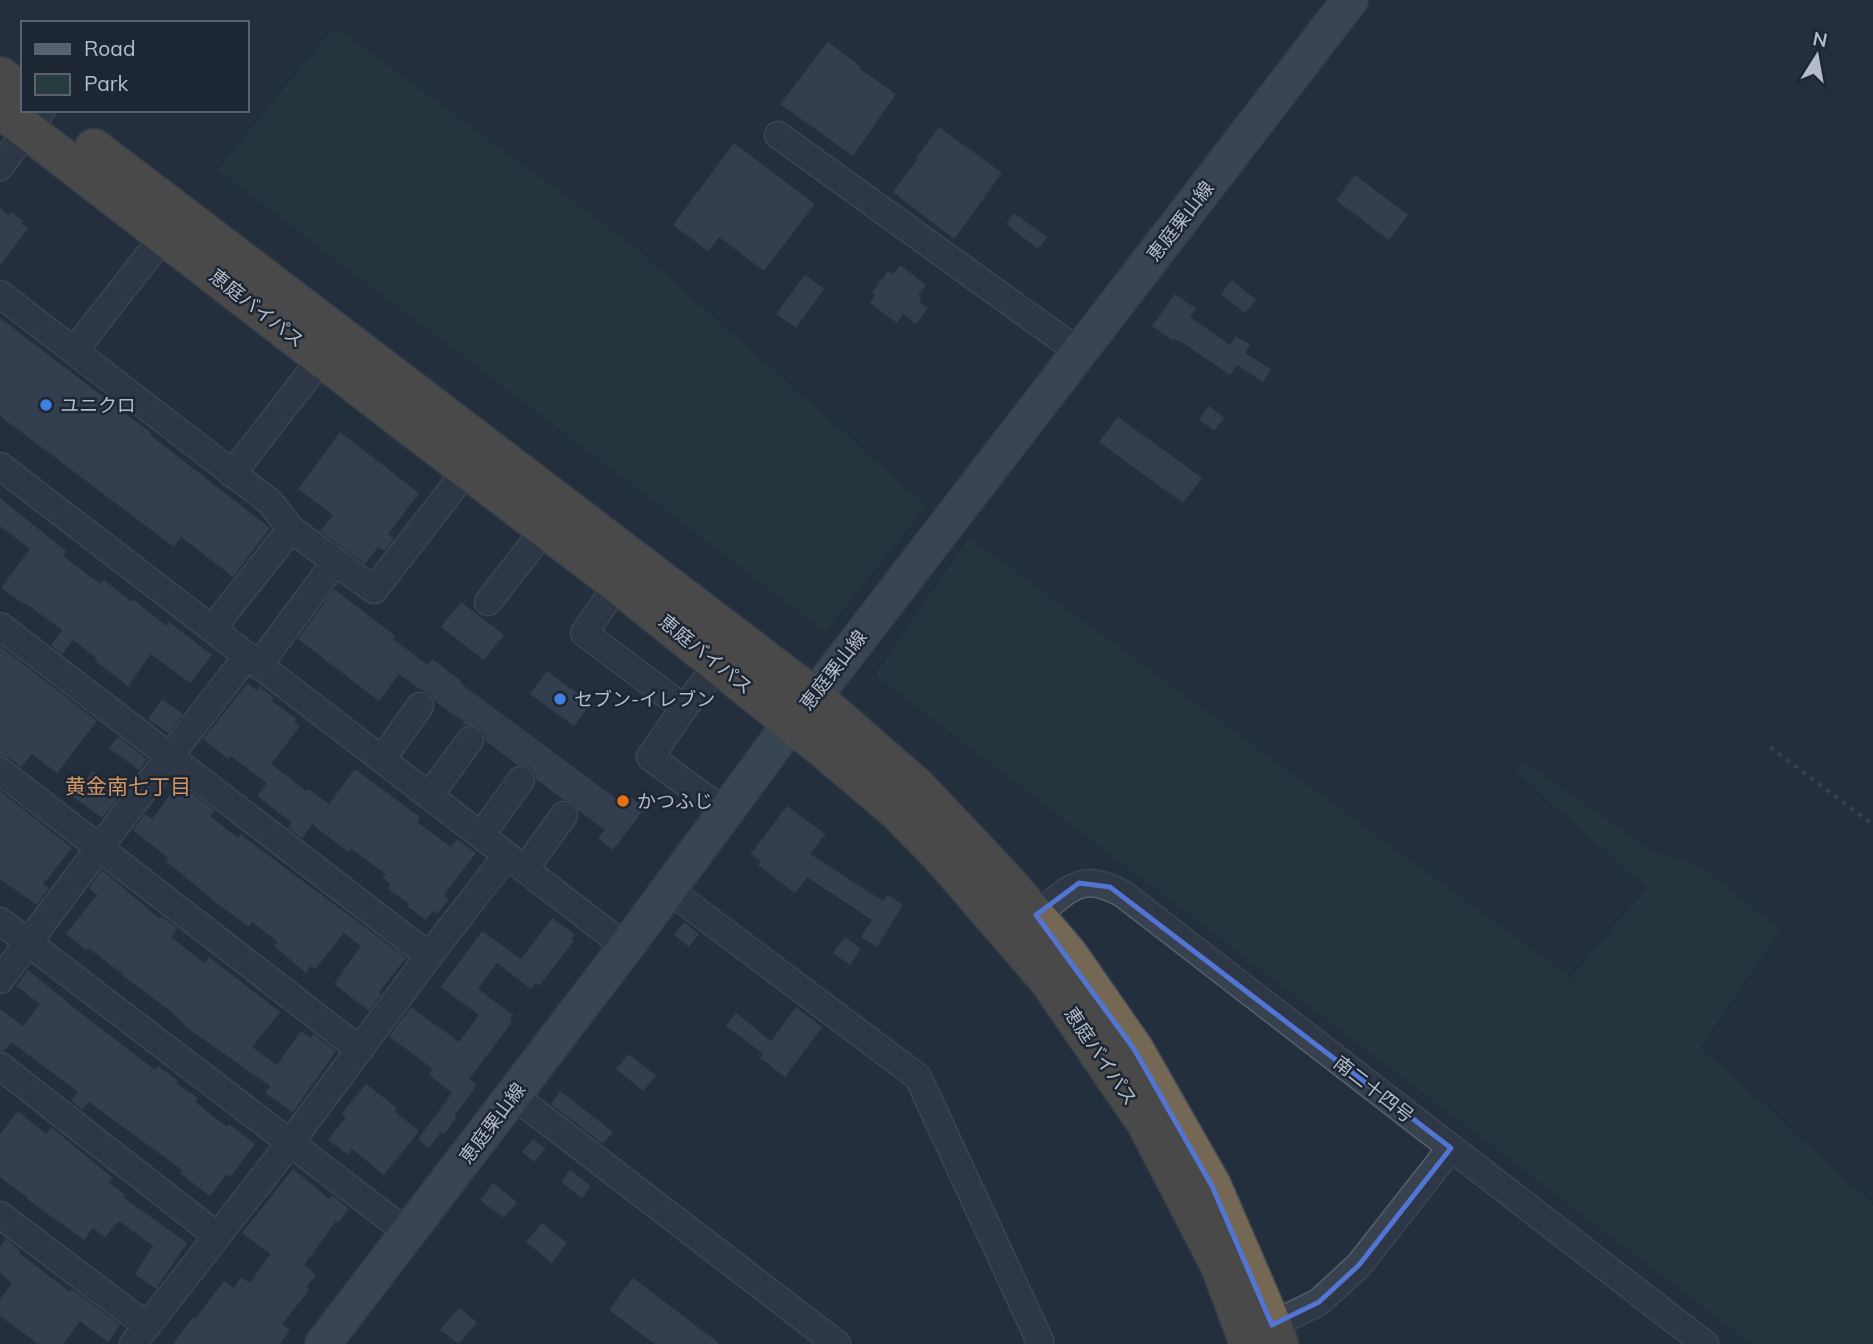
<svg xmlns="http://www.w3.org/2000/svg" width="1873" height="1344" font-family="Mulish,'Noto Sans JP',sans-serif">
  <style>
    .green { fill: #263c3f }
    .building { fill: #455162 }
    .lines { fill: none; stroke-linecap: round; stroke-linejoin: round }
    .minor-casing { stroke: #565f6c; stroke-width: 29 }
    .major-casing { stroke: #414a57; stroke-width: 38 }
    .highway-casing { stroke: #434c59; stroke-width: 41 }
    .path { stroke: #44595c; stroke-width: 3.5; stroke-dasharray: 5 5; stroke-linecap: butt }
    .minor { stroke: #38414e; stroke-width: 26 }
    .major { stroke: #56606e; stroke-width: 35 }
    .highway { stroke: #746855; stroke-width: 38 }
    .marked { fill: none; stroke: #5274d3; stroke-width: 5; stroke-linejoin: round }
    .shop-dot { fill: #3f7fe0; stroke: #1d2633; stroke-width: 2.5 }
    .food-dot { fill: #e8710a; stroke: #1d2633; stroke-width: 2.5 }
    .labels { text-anchor: middle; stroke-width: 5; stroke-linejoin: round; paint-order: stroke }
    .street-label { font-size: 19px; fill: #b4bcc9; stroke: #1d2633 }
    .poi-label { font-size: 19px; fill: #b4bcc9; stroke: #1d2633; text-anchor: start }
    .neighbourhood-label { font-size: 21px; fill: #d59563; stroke: #1d2633 }
  </style>
  <rect width="100%" height="100%" fill="#242f3e"/>
  <path class="green" d="M335,27L633,246L926,506L825,631L218,170Z
    M969,538L1571,978L1647,888L1516,771L1523,761L1651,851L1700,866L1780,930L1700,1047L1873,1205V1344H1752L875,675Z"/>
  <path class="building" d="M828,42L861,67L860,69L896,94L853,156L780,104Z
    M939,127L1002,173L954,239L893,192L918,159L916,158Z
    M734,143L815,204L764,271L719,237L708,251L673,225Z
    M1355,175L1408,215L1389,240L1336,200Z
    M0,208L9,215L11,212L23,221L21,224L28,228L0,266Z
    M1014,213L1047,237L1038,249L1006,224Z
    M900,265L926,285L918,296L922,299L919,302L928,308L916,324L903,314L897,323L870,303L875,296L872,293L888,271L893,274Z
    M805,275L824,289L796,328L776,314Z
    M1232,280L1256,300L1245,313L1221,294Z
    M1175,294L1196,309L1190,317L1230,345L1236,336L1250,345L1245,353L1271,369L1263,382L1237,365L1230,375L1183,343L1174,339L1173,341L1152,326Z
    M0,318L151,433L150,435L270,528L233,577L181,537L174,547L0,416Z
    M1209,406L1224,418L1214,431L1199,419Z
    M1118,417L1202,478L1183,503L1099,442Z
    M340,432L419,493L388,534L394,539L384,551L378,547L365,564L320,531L333,515L298,489Z
    M0,498L66,551L63,556L100,584L104,580L132,602L134,600L166,626L169,622L212,655L190,683L151,654L128,686L95,661L97,659L73,640L62,654L51,645L62,630L25,603L24,604L1,588L30,549L0,526Z
    M334,589L395,636L393,639L428,665L432,659L461,681L460,683L618,800L624,792L645,808L613,850L598,838L605,830L579,811L574,803L564,800L536,779L535,773L530,767L523,765H517L486,741L484,733L479,727L462,724L464,722L435,701L429,693L421,690L399,674L379,701L298,639Z
    M461,602L504,635L484,660L441,627Z
    M0,646L97,721L57,773L32,754L21,767L9,758L0,756Z
    M547,671L591,703L574,726L530,694Z
    M248,683L257,691L260,687L274,698L272,701L297,719L294,722L300,726L271,764L306,791L308,789L329,804L355,769L420,817L417,822L451,847L457,839L476,853L444,895L449,899L437,914L433,911L426,920L407,906L409,904L388,889L391,884L383,878L386,874L351,849L348,852L312,824L302,838L288,828L292,823L257,796L267,783L231,756L228,759L203,739Z
    M162,699L183,714L168,733L148,719Z
    M118,737L147,759L139,770L109,748Z
    M93,771L122,793L102,818L73,797Z
    M179,783L215,811L210,816L239,839L240,834L406,958L379,992L381,994L369,1011L334,984L361,946L344,933L315,969L311,966L306,973L274,946L278,942L252,922L249,927L214,901L166,861L168,858L133,830L145,814L152,819Z
    M0,791L72,848L43,884L49,888L37,905L0,879Z
    M787,806L825,834L810,854L883,901L888,895L903,905L877,947L861,937L872,920L807,877L795,893L758,865L761,861L751,854Z
    M102,870L160,919L162,917L177,928L171,937L204,963L209,957L280,1012L252,1047L277,1065L301,1031L311,1038L313,1034L336,1051L293,1112L265,1093L270,1086L189,1029L169,1010L123,976L124,975L88,948L86,950L66,934L97,895L89,888Z
    M552,918L574,934L571,939L574,941L539,986L536,983L531,989L497,963L478,989L513,1015L510,1020L512,1022L469,1079L477,1085L454,1116L456,1118L444,1134L441,1132L429,1148L418,1139L452,1093L429,1075L433,1069L389,1036L411,1007L459,1042L479,1015L441,987L482,931L521,959Z
    M684,922L699,934L689,947L674,935Z
    M845,937L861,949L850,965L833,953Z
    M28,970L77,1010L155,1070L158,1066L178,1081L176,1083L198,1098L195,1102L227,1127L229,1124L255,1144L230,1177L227,1174L210,1196L180,1173L182,1170L89,1102L82,1110L71,1101L78,1092L11,1042L4,1051H0V1009L23,1026L40,1004L16,986Z
    M796,1007L822,1027L785,1077L760,1058L763,1054L726,1026L736,1013L771,1041Z
    M629,1054L656,1076L643,1091L616,1069Z
    M366,1084L397,1108L394,1111L419,1131L384,1175L352,1149L348,1155L328,1140L346,1117L342,1113Z
    M560,1091L613,1132L603,1144L551,1104Z
    M18,1111L46,1134L51,1127L113,1178L109,1183L125,1195L123,1197L187,1243L156,1289L135,1274L153,1246L119,1221L105,1237L93,1228L84,1240L27,1199L28,1198L0,1177V1134Z
    M533,1139L545,1149L534,1162L522,1152Z
    M293,1169L329,1199L332,1195L349,1209L338,1223L336,1221L304,1265L316,1275L306,1287L309,1290L282,1324L290,1330L280,1344H173L193,1317L195,1319L224,1281L234,1288L241,1277L250,1283L270,1254L242,1233Z
    M570,1170L591,1186L582,1198L561,1182Z
    M493,1183L517,1202L504,1218L480,1200Z
    M542,1223L567,1243L552,1263L526,1242Z
    M6,1239L20,1251L19,1253L70,1292L72,1289L120,1325L108,1342L80,1321L63,1344H38L0,1316V1299L12,1283L0,1273V1247Z
    M633,1278L720,1344H655L609,1310Z
    M459,1308L477,1322L459,1344L440,1330Z"/>
  <g class="lines">
    <defs>
      <path id="minor" d="M778,135L1079,352
        M0,167L42,110
        M0,294L270,502L291,529L374,590L467,470
        M74,351L164,236
        M0,466L626,947
        M232,474L322,358
        M618,584L584,633L684,708L718,665
        M488,602L545,529
        M0,626L429,956
        M212,629L291,529
        M259,665L335,562
        M684,708L650,757L725,812
        M382,759L420,706
        M0,771L360,1050
        M429,796L470,740
        M481,835L521,780
        M525,869L564,815
        M669,890L918,1077L1040,1341L1038,1344
        M1036,915C1070,890 1080,870 1123,894L1705,1344
        M0,921L408,1233
        M0,980L99,848L247,656
        M0,1066L216,1235
        M513,1095L837,1344
        M0,1215L147,1326
        M1272,1325L1319,1302L1359,1265L1451,1148
        M133,1344L290,1143L429,956L507,855"/>
      <path id="major" d="M323,1344L626,947L791,723L814,697L1350,0"/>
      <path id="highway" d="M0,76L23,93
        M0,109L406,423L618,584L825,750L897,811L942,857L1049,981L1146,1123L1220,1266L1249,1344
        M94,148L784,674L814,697L917,787L1005,880L1068,954L1134,1049L1212,1186L1272,1325L1279,1344"/>
    </defs>
    <use href="#minor" class="minor-casing"/>
    <use href="#major" class="major-casing"/>
    <use href="#highway" class="highway-casing"/>
    <path class="path" d="M1770,747L1873,825"/>
    <use href="#minor" class="minor"/>
    <use href="#major" class="major"/>
    <use href="#highway" class="highway"/>
  </g>
  <path d="M0 0H1873V1344H0ZM1079,883L1110,887L1451,1148L1359,1265L1319,1302L1272,1325L1212,1186L1134,1049L1036,915Z" fill="#242f3e" fill-opacity=".55" fill-rule="evenodd"/>
  <path class="marked" d="M1079,883L1110,887L1451,1148L1359,1265L1319,1302L1272,1325L1212,1186L1134,1049L1036,915Z"/>
  <g class="shop-dot">
    <circle cx="46" cy="405" r="7"/>
    <circle cx="560" cy="699" r="7"/>
  </g>
  <circle class="food-dot" cx="623" cy="801" r="7"/>
  <g class="labels">
    <g class="street-label">
      <text transform="translate(1180 221) rotate(-52)" y="7">恵庭栗山線</text>
      <text transform="translate(257 308) rotate(38)" y="7">恵庭バイパス</text>
      <text transform="translate(706 654) rotate(39)" y="7">恵庭バイパス</text>
      <text transform="translate(833 670) rotate(-52)" y="7">恵庭栗山線</text>
      <text transform="translate(1101 1056) rotate(56)" y="7">恵庭バイパス</text>
      <text transform="translate(1374 1089) rotate(38)" y="7">南二十四号</text>
      <text transform="translate(492 1123) rotate(-53)" y="7">恵庭栗山線</text>
    </g>
    <g class="poi-label">
      <text x="60" y="412">ユニクロ</text>
      <text x="574" y="706">セブン-イレブン</text>
      <text x="637" y="808">かつふじ</text>
    </g>
    <g class="neighbourhood-label">
      <text x="128" y="794">黄金南七丁目</text>
    </g>
  </g>
  <rect x="21" y="21" width="228" height="91" fill="#1d2633" stroke="#59626f" stroke-width="2"/>
  <rect x="35" y="44" width="35" height="10" fill="#56606e" stroke="#59626f" stroke-width="2"/>
  <text x="84" y="56" font-size="21" fill="#b4bcc9">Road</text>
  <rect x="35" y="74" width="35" height="21" fill="#263c3f" stroke="#59626f" stroke-width="2"/>
  <text x="84" y="91" font-size="21" fill="#b4bcc9">Park</text>
  <g transform="translate(1817 56) rotate(11)" stroke="#1d2633" stroke-width="5" paint-order="stroke">
  <path d="M0-5L12 26L0 18L-12 26Z" fill="#b4bcc9"/>
  <text y="-10" font-size="19" font-weight="bold" text-anchor="middle" fill="#b4bcc9">N</text>
  </g>
</svg>
